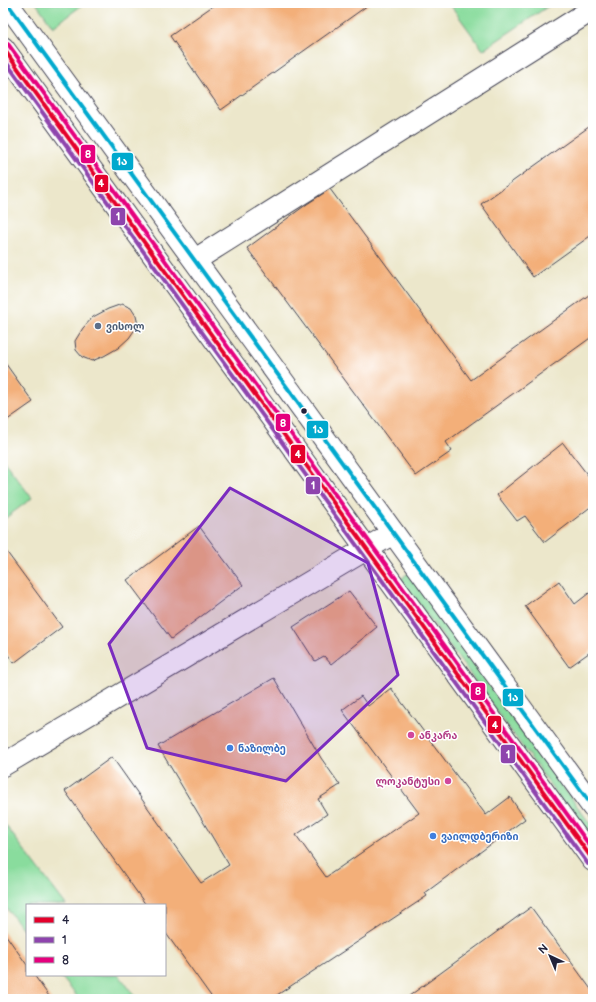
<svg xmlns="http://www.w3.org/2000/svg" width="596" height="1002" font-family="'Balsamiq Sans','Noto Sans Georgian',sans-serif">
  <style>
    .green { fill: #89dc9d; stroke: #567f6c }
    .building { fill: #f3af79 }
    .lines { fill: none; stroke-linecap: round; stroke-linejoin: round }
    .minor-casing { stroke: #404051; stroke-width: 24 }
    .secondary-casing { stroke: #404051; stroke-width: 24 }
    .minor { stroke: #fff; stroke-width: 22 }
    .secondary { stroke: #fff; stroke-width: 22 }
    .bus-1-casing { stroke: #fff; stroke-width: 7 }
    .bus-2-casing { stroke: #fff; stroke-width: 7 }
    .bus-3-casing { stroke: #fff; stroke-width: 7 }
    .bus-4-casing { stroke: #fff; stroke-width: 7 }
    .bus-1 { stroke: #e4002b; stroke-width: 4 }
    .bus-2 { stroke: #8e44ad; stroke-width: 4 }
    .bus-3 { stroke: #e5007d; stroke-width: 4 }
    .bus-4 { stroke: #00a9ce; stroke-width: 4 }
    .marked { fill: #7b2cbf; fill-opacity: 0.2; stroke: #7b2cbf; stroke-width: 3; stroke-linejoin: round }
    .service-dot { fill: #5c6f8a; stroke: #fff; stroke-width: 1.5 }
    .bus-dot { fill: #22223b; stroke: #fff; stroke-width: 1.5 }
    .hotel-dot { fill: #d1479c; stroke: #fff; stroke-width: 1.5 }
    .shop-dot { fill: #3f7fe0; stroke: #fff; stroke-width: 1.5 }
    .labels { text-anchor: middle; stroke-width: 3; stroke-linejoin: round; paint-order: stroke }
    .service-label { font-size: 10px; font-weight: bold; fill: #4e5e75; stroke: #fff; text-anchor: start }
    .hotel-label { font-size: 10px; font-weight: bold; fill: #b23c85; stroke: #fff; text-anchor: start }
    .shop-label { font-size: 10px; font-weight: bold; fill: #366cbe; stroke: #fff; text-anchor: start }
    .line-badge { stroke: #fff; stroke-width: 1.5 }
    .badge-label { font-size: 11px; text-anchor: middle; font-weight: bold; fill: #fff }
  </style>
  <rect width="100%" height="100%" fill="#fff"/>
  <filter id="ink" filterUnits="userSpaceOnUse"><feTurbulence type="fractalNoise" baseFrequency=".025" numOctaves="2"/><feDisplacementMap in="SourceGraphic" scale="8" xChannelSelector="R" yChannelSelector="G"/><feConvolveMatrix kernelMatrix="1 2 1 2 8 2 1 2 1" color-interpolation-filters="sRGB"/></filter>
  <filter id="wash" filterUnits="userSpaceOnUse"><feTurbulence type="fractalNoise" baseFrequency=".012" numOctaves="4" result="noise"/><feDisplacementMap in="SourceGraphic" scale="16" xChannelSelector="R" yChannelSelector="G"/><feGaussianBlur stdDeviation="0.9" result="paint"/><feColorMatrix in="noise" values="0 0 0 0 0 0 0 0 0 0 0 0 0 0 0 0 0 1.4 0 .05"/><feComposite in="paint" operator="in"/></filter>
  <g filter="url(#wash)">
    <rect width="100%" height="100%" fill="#ece7cb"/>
    <path class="green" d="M36,3H85L53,27Z
      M449,3H553L483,50Z
      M3,460L32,498L3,520Z
      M408,573L593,828V844L401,579Z
      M3,822L66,905H27V934L3,904Z
      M60,975H119L137,999H79Z"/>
    <g id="blocks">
      <path class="building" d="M217,3H371L221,110L170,36Z
        M593,124V234L533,277L481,204Z
        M330,189L471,380L593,292V336L446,442L452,451L416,476L247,248L307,204Z
        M122,304L131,308L136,316L138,325L129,338L118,348L104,356L92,361L82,357L76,350L75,341L83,328L93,317L108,309Z
        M3,360L33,402L3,423Z
        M563,443L593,482V505L545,542L525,516L517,521L497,495Z
        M199,526L243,585L171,639L127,580Z
        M3,547L62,627L14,663L3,648Z
        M559,581L575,604L593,590V650L569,667L525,606Z
        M349,591L377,627L331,664L324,656L315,661L293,627Z
        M274,678L321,758L340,785L318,799L327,814L296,835L326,877L419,813L342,710L361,696L368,706L391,688L486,815L510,797L525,819L425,893L427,896L271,999H213L165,932V905H146L65,791L112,757L201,883L229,865L158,746Z
        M531,907L593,992V999H405Z
        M3,931L27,965V975H34L51,999H3Z"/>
    </g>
  </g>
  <g filter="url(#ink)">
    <use href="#blocks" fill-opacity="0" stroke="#404051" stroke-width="1"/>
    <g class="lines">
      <defs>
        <path id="minor" d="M195,260L593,9
          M3,765L393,533"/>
        <path id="secondary" d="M7,3L593,807
          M3,48L593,860"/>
      </defs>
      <use href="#minor" class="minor-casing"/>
      <use href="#secondary" class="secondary-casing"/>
      <use href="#minor" class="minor"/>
      <use href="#secondary" class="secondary"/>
      <defs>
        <path id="bus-1" d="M3,48L593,860"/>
        <path id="bus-2" d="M3,58L588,864"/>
        <path id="bus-3" d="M8,44L593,850"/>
        <path id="bus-4" d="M7,3L593,807"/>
      </defs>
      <use href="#bus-1" class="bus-1-casing"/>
      <use href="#bus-2" class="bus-2-casing"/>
      <use href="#bus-3" class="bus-3-casing"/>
      <use href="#bus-4" class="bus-4-casing"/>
      <use href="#bus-1" class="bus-1"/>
      <use href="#bus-2" class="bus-2"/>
      <use href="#bus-3" class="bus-3"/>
      <use href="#bus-4" class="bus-4"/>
    </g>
  </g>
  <path class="marked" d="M230,488L368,563L398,675L286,781L147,748L109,644Z"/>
  <circle class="service-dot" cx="98" cy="326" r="4"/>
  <circle class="bus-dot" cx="304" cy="411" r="3.5"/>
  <g class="hotel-dot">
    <circle cx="411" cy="735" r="4"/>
    <circle cx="448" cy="781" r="4"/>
  </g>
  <g class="shop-dot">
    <circle cx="230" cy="748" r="4"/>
    <circle cx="433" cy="836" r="4"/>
  </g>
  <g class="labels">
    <g class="service-label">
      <text x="106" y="330">ვისოლ</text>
    </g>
    <g class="hotel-label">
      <text x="419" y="739">ანკარა</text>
      <text x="440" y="785" text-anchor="end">ლოკანტუსი</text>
    </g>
    <g class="shop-label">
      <text x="238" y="752">ნაზილბე</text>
      <text x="441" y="840">ვაილდბერიზი</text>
    </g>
  </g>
  <g class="line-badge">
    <rect x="80" y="144" width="16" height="20" rx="4" fill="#e5007d"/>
    <rect x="111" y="152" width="23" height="19" rx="4" fill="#00a9ce"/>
    <rect x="94" y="174" width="15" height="19" rx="4" fill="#e4002b"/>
    <rect x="110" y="207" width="16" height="19" rx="4" fill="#8e44ad"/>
    <rect x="275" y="413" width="16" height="19" rx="4" fill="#e5007d"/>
    <rect x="306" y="420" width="23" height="19" rx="4" fill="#00a9ce"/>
    <rect x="290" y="444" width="16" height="20" rx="4" fill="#e4002b"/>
    <rect x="305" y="476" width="16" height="19" rx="4" fill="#8e44ad"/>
    <rect x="470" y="682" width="16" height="19" rx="4" fill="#e5007d"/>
    <rect x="502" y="688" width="22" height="19" rx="4" fill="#00a9ce"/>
    <rect x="487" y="715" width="15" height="19" rx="4" fill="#e4002b"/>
    <rect x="500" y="744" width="16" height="20" rx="4" fill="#8e44ad"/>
  </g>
  <g class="badge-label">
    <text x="88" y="158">8</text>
    <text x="122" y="165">1ა</text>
    <text x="101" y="187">4</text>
    <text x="118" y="220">1</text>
    <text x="283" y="427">8</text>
    <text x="318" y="433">1ა</text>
    <text x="298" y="458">4</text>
    <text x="313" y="489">1</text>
    <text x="478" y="695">8</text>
    <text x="513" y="701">1ა</text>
    <text x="495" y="729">4</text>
    <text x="508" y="758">1</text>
  </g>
  <rect width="596" height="1002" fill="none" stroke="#fff" stroke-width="16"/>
  <rect x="26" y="904" width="140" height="72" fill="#ffffff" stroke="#a7a7b1"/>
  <rect x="34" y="917" width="20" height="6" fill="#e4002b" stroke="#a7a7b1"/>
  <text x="62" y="924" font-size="12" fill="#22223b">4</text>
  <rect x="34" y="937" width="20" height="6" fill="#8e44ad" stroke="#a7a7b1"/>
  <text x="62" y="944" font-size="12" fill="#22223b">1</text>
  <rect x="34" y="957" width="20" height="6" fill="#e5007d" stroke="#a7a7b1"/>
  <text x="62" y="964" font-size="12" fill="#22223b">8</text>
  <g transform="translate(550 956) rotate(316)" stroke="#ffffff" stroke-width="3" paint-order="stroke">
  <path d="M0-3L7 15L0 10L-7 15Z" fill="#22223b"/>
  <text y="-6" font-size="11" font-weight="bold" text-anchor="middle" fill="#22223b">N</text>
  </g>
</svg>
